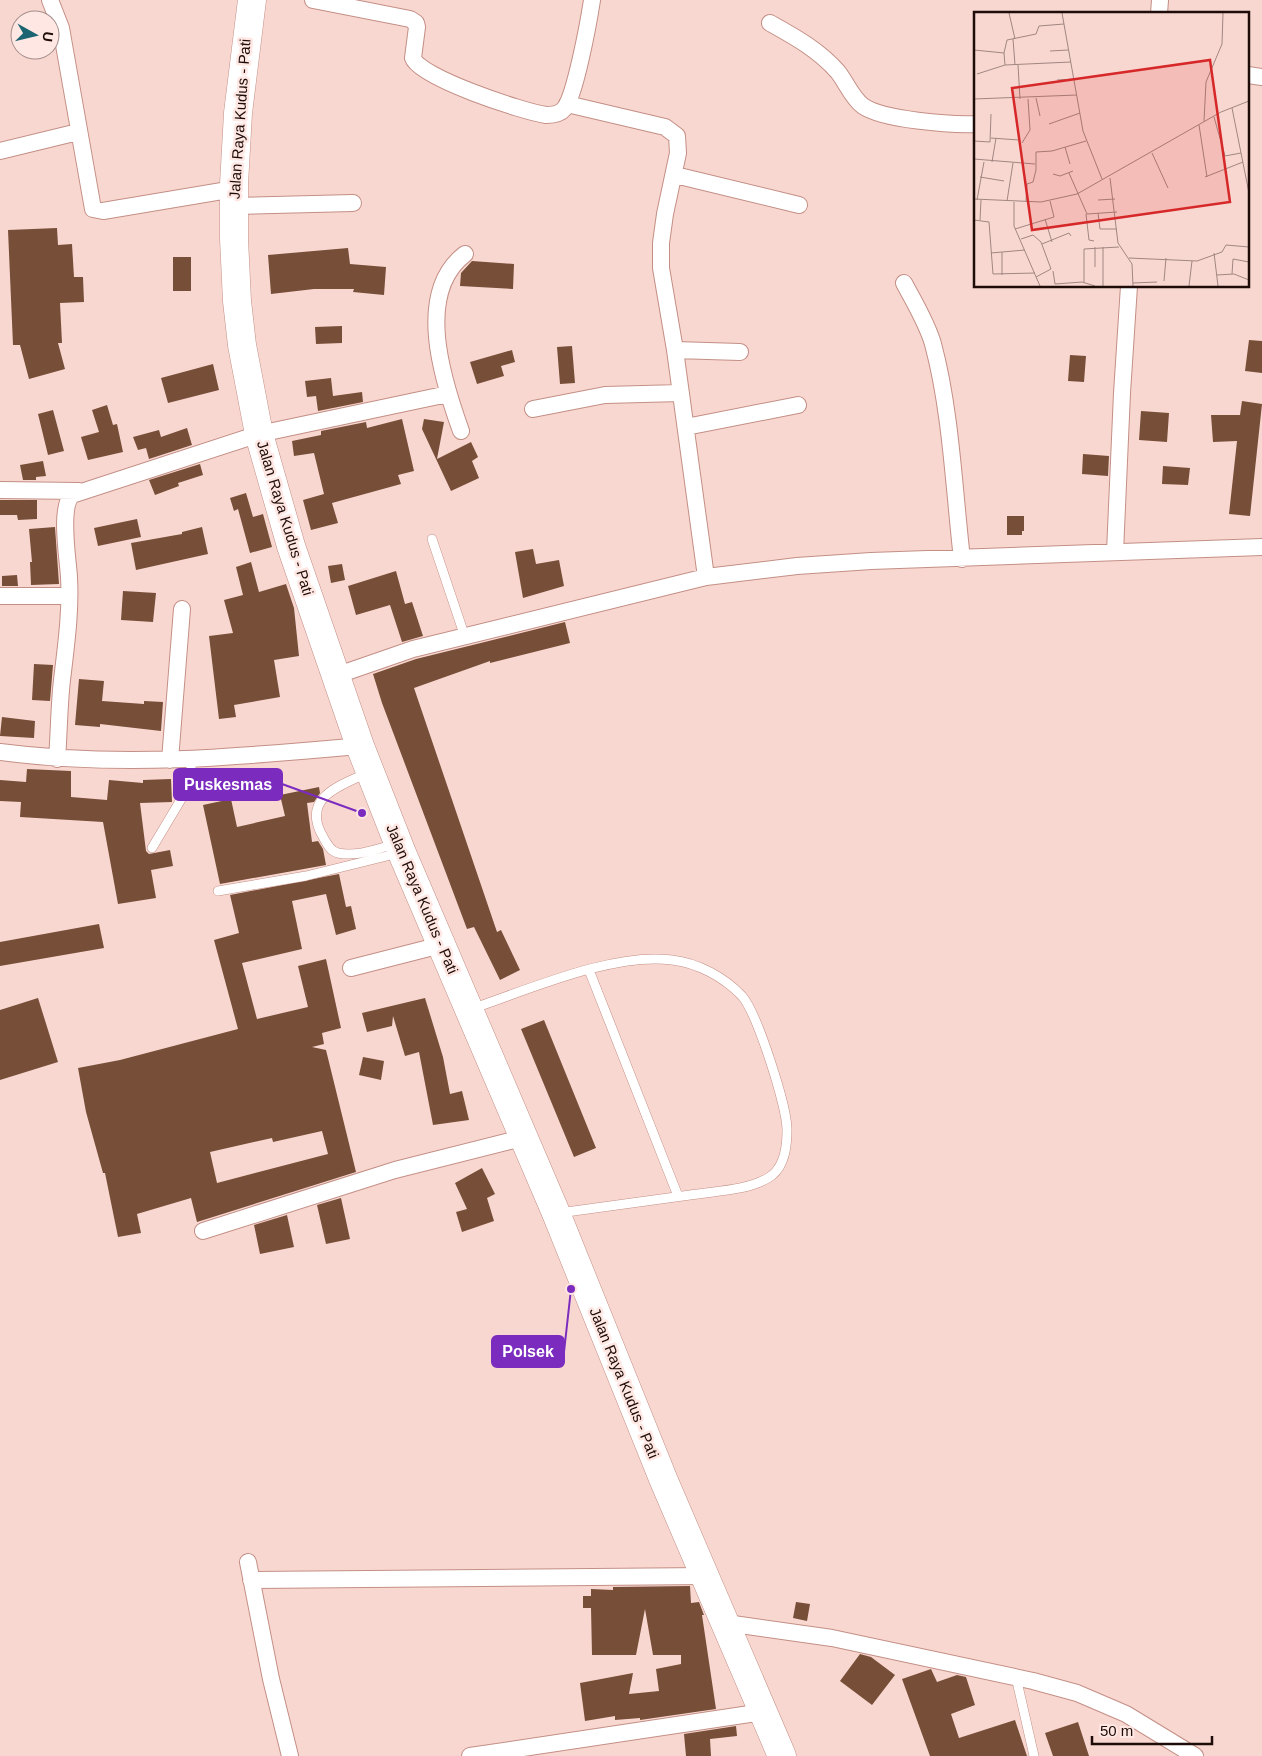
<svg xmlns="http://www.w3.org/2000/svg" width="1262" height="1756" font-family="Arial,sans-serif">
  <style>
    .building { fill: #774e37; fill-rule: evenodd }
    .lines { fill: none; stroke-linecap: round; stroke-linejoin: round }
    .service-casing { stroke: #c38f85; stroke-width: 10 }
    .minor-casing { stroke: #c38f85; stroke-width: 18 }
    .trunk-casing { stroke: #c38f85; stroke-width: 29 }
    .service { stroke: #fff; stroke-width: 9 }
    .minor { stroke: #fff; stroke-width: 16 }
    .trunk { stroke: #fff; stroke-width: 28 }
    .labels { text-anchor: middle; stroke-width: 5; stroke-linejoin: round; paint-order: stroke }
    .street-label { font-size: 15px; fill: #1e0c09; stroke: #ffe7e3 }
    .inset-road { fill: none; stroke: #a18681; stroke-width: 1 }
    .view { fill: #d62828; fill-opacity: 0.15; stroke: #d62828; stroke-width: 2.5 }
    .inset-edge { fill: none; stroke: #1e0c09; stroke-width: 2.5 }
    .leader { fill: none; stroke: #7b2cbf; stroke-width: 2 }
    .callout-dot { fill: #7b2cbf; stroke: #ffe7e3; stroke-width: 2 }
    .callout { fill: #7b2cbf; stroke: #7b2cbf; stroke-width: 2 }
    .callout-label { font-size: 16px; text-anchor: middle; font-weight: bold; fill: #fff }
  </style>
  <rect width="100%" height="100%" fill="#f9d7d1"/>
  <path class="building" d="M57,228L58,245L72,244L74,277H83L84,302L60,303L62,343H58L65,369L29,379L20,345H13L8,230Z
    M348,248L350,264L386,267L384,295L353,292L354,289H314L271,294L268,255Z
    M173,257H191V291H173Z
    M472,261L514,264L513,289L460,286L461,273Z
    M342,326V343L316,344L315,327Z
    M1249,340L1262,341V373L1245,371Z
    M572,346L575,383L560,384L557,347Z
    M512,350L515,362L501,366L504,376L477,384L470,362Z
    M1070,355L1086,356L1084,382L1068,381Z
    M213,364L219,390L168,403L161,378Z
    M331,378L333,396L362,392L363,402L318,411L316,396L307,397L305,381Z
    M1242,401L1262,404L1250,516L1229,514L1237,441L1213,442L1211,415H1240Z
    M107,405L113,425L117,424L123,452L88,460L81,437L99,432L92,410Z
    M53,410L64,451L48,455L38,414Z
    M1141,411L1169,413L1167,442L1139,440Z
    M402,419L414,471L398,475L401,484L332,503L338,523L311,530L303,500L324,494L314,453L294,456L292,441L321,435V431L366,422L367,428Z
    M424,419L444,422L437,459L471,442L478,457L472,461L479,478L451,491L422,429Z
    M187,428L192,445L149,459L146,448L138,450L133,437L159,430L161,437Z
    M1083,454L1109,456L1108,476L1082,474Z
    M43,461L46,476L36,477V480H23L20,465Z
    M200,464L203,475L178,483L179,486L155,495L149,480Z
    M1163,466L1190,468L1188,485L1162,484Z
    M246,493L253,517L263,514L272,547L250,553L238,509L234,511L230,498Z
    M0,500H37V519L18,520L17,515H0Z
    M1007,516H1024V531H1022V535H1007Z
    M137,519L141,537L98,546L94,528Z
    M55,527L59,584L31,585L30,562H32L29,529Z
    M202,527L208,554L136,570L131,543L182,534V532Z
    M533,549L536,564L559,560L564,586L523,598L515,552Z
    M251,562L259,592L286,584L294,608L299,656L274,660L280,697L234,705L236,717L219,719L209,636L233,633L224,600L243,595L236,567Z
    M342,564L345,580L331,583L328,566Z
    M396,571L405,604L412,602L423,636L402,642L390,605L356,615L348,586Z
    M17,575L18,586H2V576Z
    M123,591L156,593L153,622L121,620Z
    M565,622L570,643L490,663V661L414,688L497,932L501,930L520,970L500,980L474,927L467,929L382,703L373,674L416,659Z
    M34,664L53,665L50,701L32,700Z
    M79,679L104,681L102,701L144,704V701L163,702L161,731L100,724V727L75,725Z
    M2,717L35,721L34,738L0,736Z
    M27,769L71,771V797L107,800L109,780L143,783V780L171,779L172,802L140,803L146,851L149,854L170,850L173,866L151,870L156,898L118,904L103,822L20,817L21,802L0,801V780L26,782Z
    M319,787L320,793L314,802L307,803L312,842L318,841L323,849L326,865L220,884L203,805L231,799L237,827L285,816L280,795Z
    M339,874L346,907L351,906L356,929L336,935L326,894L292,901L302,949L242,963L257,1019L308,1007L298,966L326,959L341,1028L322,1033L324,1044L312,1047L326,1050L356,1172L197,1222L191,1198L137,1214L141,1233L118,1237L105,1173H103L86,1112L78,1068L120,1060L238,1029L214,940L239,933L230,895ZM322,1131L328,1154L217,1183L210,1152L272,1138L273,1142Z
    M99,924L104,948L0,966V942Z
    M38,998L58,1062L0,1080V1010Z
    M425,998L443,1057L450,1094L462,1091L469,1120L433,1125L419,1052L405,1056L393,1016L392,1026L367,1032L362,1013Z
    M544,1020L596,1148L574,1157L521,1029Z
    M363,1057L384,1061L381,1080L359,1075Z
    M482,1168L495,1194L487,1198L494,1221L462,1232L456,1212L467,1209L455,1183Z
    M341,1198L350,1239L326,1244L317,1205Z
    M287,1215L294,1247L260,1254L254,1225Z
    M690,1586L691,1603L699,1602L704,1615H702L716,1709L640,1720V1718L615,1720V1716L585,1721L580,1683L633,1673L629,1694L659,1691L656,1669L681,1664V1655H653L645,1609L636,1655H592L591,1608H583V1596H591V1589L613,1590V1587Z
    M796,1602L810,1604L807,1621L793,1618Z
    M860,1654L871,1657L895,1675L872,1705L840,1681Z
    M931,1669L937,1682L957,1675L966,1677L975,1705L951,1714L959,1738L1015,1720L1027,1756H930L902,1679Z
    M1078,1722L1089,1756H1053L1045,1733Z
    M736,1726L737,1736L710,1739L711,1756H686L684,1734Z"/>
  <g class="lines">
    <defs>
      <path id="service" d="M432,539L465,637
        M367,773C341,785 303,797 321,833C325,840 329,851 338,853C357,857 377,849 395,844
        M152,848L189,786L192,774L190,760
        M218,891L306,876L399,853
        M589,970L678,1196
        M471,1009C528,990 613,952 672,960C698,963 724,977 742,996C757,1013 788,1109 787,1131C787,1149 784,1169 768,1178C746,1191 714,1191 690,1195C647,1201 603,1207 559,1213
        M1016,1677L1034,1756"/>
      <path id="minor" d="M50,0L61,28L93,209L103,211L234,189
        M313,0L410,19L416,23L417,27L413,58C418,77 524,112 546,115C552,115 560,114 564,109C575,97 589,20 592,0
        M1159,14L1160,0
        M770,23C795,37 819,50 838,72C846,82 852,98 863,106C883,120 951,125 976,124
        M1248,75L1262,77
        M567,104L665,127L677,136L678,153L665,214L661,243V268L675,350L706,577
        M0,151L78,132
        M675,175L799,205
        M234,206L353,203
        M904,283C914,302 927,323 933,344C951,411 954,490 962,559
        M675,350L740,352
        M533,409L605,395L681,393
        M686,427L798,405
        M461,431C443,381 414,293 465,254
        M0,490L79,491
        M1115,552L1122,393L1129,286
        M0,596H69
        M335,676L413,649L706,577L797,566L871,561L1262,547
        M0,752C122,768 238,757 360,746
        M57,759C59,733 59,706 62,680C66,646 71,611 69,577C68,559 59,508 72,495L259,434L448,394
        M170,760L182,609
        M351,968L441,945
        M203,1231L395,1170L522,1138
        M248,1562L271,1679L290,1756
        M251,1580L706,1576
        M726,1623L832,1638L1033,1681L1077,1693L1126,1714L1195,1756
        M470,1756L763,1712"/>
      <path id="trunk" d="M252,0L238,113L234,184V239L237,301L242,345L259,434L291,546L360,746L402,853L556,1213L664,1481L782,1756"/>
    </defs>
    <use href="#service" class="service-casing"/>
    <use href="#minor" class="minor-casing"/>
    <use href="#trunk" class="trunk-casing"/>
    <use href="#service" class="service"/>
    <use href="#minor" class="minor"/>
    <use href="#trunk" class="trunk"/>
  </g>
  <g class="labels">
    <g class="street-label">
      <text transform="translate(240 119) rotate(-86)" y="5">Jalan Raya Kudus - Pati</text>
      <text transform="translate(285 518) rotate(73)" y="5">Jalan Raya Kudus - Pati</text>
      <text transform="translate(422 899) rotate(67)" y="5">Jalan Raya Kudus - Pati</text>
      <text transform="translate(624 1383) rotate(68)" y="5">Jalan Raya Kudus - Pati</text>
    </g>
  </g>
  <g transform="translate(974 12)">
    <rect width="275" height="275" fill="#f9d7d1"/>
    <path class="inset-road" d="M35,1L41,27M88,1L109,119L128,167M39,27L41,53M0,38L30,41L31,53M76,39L94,38M30,41L33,28L62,22L65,14L90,12M44,53L46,87M3,62L31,53L97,50M83,68L100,67M62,86L66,104M0,87L103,83M258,96L275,181M240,105L251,144L267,141M230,109L232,70L248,32L249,1M75,112L106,101M225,113L233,165M17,126L45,128M0,129L16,130L17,102M48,131L56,118L54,87M91,135L96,152M178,141L194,176M0,147L61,152M18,150L22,126M95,161L113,202L143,200M79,162L86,164L99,159M6,165L30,169M231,165L269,150M136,166L144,231L158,252L159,274M0,187L67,190L103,182L247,100L275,89M3,188L10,150M124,188L141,187M33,189L39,151M52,189L53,172L59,170L62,158V140L78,139L112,129M40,190V214L66,274M124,201L126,217H143M112,202L115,228L120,229M71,207L78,230M0,208L15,210L19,262L61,261M6,208L7,188M41,217L80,205L76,189M47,227L59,223L67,230L77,257L62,265M68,232L95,221L97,224M129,235V274M28,240V263M17,241L51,238M240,241L244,274M155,246L223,249L248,240L252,233L275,235M121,255V235M79,259L81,272L108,270L121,274M258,262L259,247L275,250M243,263L260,262L275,268M190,269L192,246M110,270V237L145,235M159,271L183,270M215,274L218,249"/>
    <path class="view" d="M236,48L256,190L58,218L38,76Z"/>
    <rect width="275" height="275" class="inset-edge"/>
  </g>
  <path class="leader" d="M362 813L282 784M571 1289L564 1352"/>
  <g class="callout-dot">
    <circle cx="362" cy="813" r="5"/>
    <circle cx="571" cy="1289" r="5"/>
  </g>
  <g class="callout">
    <rect x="174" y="769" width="108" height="31" rx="5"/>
    <rect x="492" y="1336" width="72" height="31" rx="5"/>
  </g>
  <g class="callout-label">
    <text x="228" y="790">Puskesmas</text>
    <text x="528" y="1357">Polsek</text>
  </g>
  <g transform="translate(35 35) rotate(98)"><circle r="24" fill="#ffe7e3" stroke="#a58f8c"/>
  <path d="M0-4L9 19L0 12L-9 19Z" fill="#1b6572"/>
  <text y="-8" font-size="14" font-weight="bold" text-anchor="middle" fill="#1e0c09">U</text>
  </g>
  <path d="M1092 1736v8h120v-8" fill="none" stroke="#1e0c09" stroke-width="2.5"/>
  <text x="1100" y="1736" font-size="15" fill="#1e0c09" stroke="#ffe7e3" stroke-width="4" paint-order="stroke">50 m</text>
</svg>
